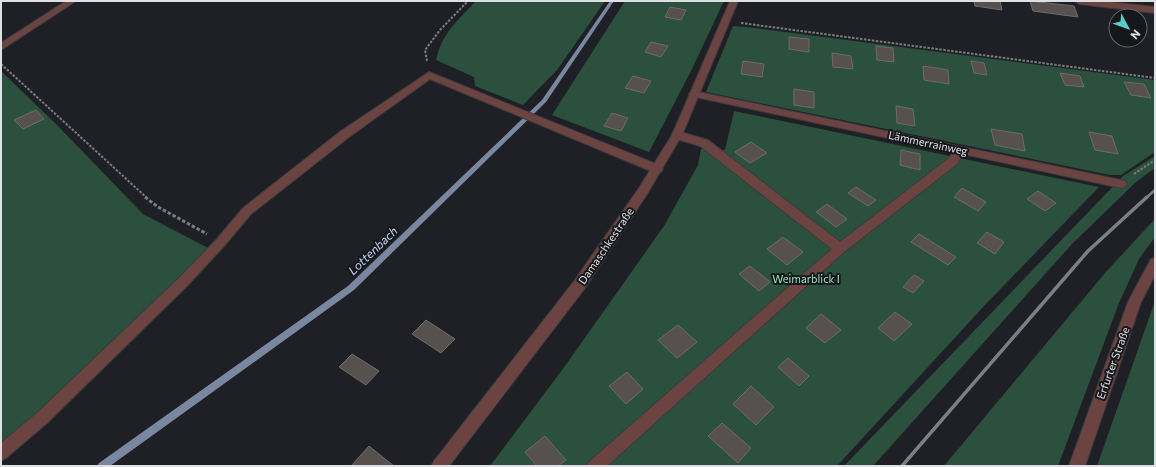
<svg xmlns="http://www.w3.org/2000/svg" width="1156" height="467" font-family="Commissioner,sans-serif">
  <style>
    .green { fill: #2b503e }
    .lines { fill: none; stroke-linecap: round; stroke-linejoin: round }
    .stream { fill: #7988a0; fill-rule: evenodd }
    .building { fill: #56514e; stroke: #706b67 }
    .service-casing { stroke: #3a3b40; stroke-width: 2 }
    .minor-casing { stroke: #3a3b40; stroke-width: 2 }
    .tertiary-casing { stroke: #3a3b40; stroke-width: 2 }
    .path-far1 { stroke: #7b7c80; stroke-width: 2; stroke-dasharray: 2.5 1.5; stroke-linecap: butt }
    .path { stroke: #7b7c80; stroke-width: 3; stroke-dasharray: 3.5 2; stroke-linecap: butt }
    .service { fill: #6b4441; fill-rule: evenodd }
    .minor { fill: #6b4441; fill-rule: evenodd }
    .tertiary { fill: #6b4441; fill-rule: evenodd }
    .rail-far1 { stroke: #7e7f83; stroke-width: 2.5 }
    .rail { stroke: #7e7f83; stroke-width: 3.5 }
    .labels { text-anchor: middle; stroke-width: 4; stroke-linejoin: round; paint-order: stroke }
    .street-label { font-size: 11px; fill: #dfe0e3; stroke: #16171b }
    .park-label { font-size: 11px; fill: #98e3be; stroke: #16171b }
    .water-label { font-size: 12px; font-style: italic; fill: #c1d7fb; stroke: #16171b }
  </style>
  <rect width="100%" height="100%" fill="#1f2025"/>
  <path class="green" d="M476,1H605L557,70L523,105L475,86L474,77L436,60C442,33 458,20 476,1Z
    M625,1H724L692,69L649,152L552,115Z
    M733,26L746,27L1155,80V152L1121,175H1110L706,92Z
    M1,71L57,125L143,214L208,248L42,412L1,444Z
    M734,111L1099,187L984,306L837,466H490L565,366L664,226L698,165L701,149L725,150Z
    M1155,156V168L1136,182L1072,244L873,466H844L1123,176Z
    M1155,219V237L1139,259L1119,303L1058,466H944L1105,273Z
    M1155,301V466H1097Z"/>
  <g class="lines">
    <path class="stream" d="M610,1H614L546,102L354,290L110,466H97L99,463L348,286L542,100Z"/>
  </g>
  <path class="building" d="M974,1H1000L1002,10L975,6Z
    M1030,1L1074,6L1078,17L1033,11Z
    M670,7L686,10L681,20L665,17Z
    M789,37L809,39V52L789,49Z
    M651,42L668,46L661,57L645,52Z
    M876,46L893,48L894,62L877,60Z
    M832,53L851,56L853,69L833,67Z
    M743,61L764,64L762,77L741,74Z
    M971,61L984,63L987,75L974,73Z
    M923,66L948,70L949,84L924,80Z
    M1060,73L1080,76L1084,87L1065,85Z
    M633,76L651,81L644,93L625,88Z
    M1124,82L1144,84L1151,98L1131,95Z
    M794,89L814,92V108L794,105Z
    M896,106L913,109L915,126L897,123Z
    M36,110L44,119L23,129L14,120Z
    M612,113L628,118L621,131L604,126Z
    M991,129L1022,134L1025,151L995,145Z
    M1089,132L1112,136L1118,154L1095,150Z
    M751,142L767,153L750,163L735,152Z
    M901,150L920,154V170L900,165Z
    M856,187L876,200L868,206L848,193Z
    M962,188L986,202L978,211L954,197Z
    M1038,191L1056,203L1045,211L1027,199Z
    M827,204L847,219L836,227L816,212Z
    M987,232L1004,242L995,254L977,243Z
    M919,234L956,257L948,265L911,242Z
    M783,237L803,252L787,265L767,249Z
    M750,266L770,282L759,291L739,274Z
    M914,275L924,281L913,293L903,287Z
    M895,312L912,324L894,341L878,328Z
    M821,314L841,330L825,343L806,328Z
    M426,320L455,339L441,353L412,334Z
    M678,325L697,342L677,358L658,340Z
    M352,354L379,371L366,385L339,367Z
    M788,358L809,376L799,386L778,367Z
    M627,372L643,389L626,404L609,386Z
    M751,386L774,407L756,425L733,404Z
    M722,423L751,448L738,463L708,436Z
    M545,436L566,460L558,466H537L525,452Z
    M369,446L394,466H351Z"/>
  <g class="lines">
    <defs>
      <path id="service" d="M66,1H76L1,50V43Z
        M1075,1H1100L1155,7V13L1079,4Z
        M429,72L661,166L663,169L661,172H653L430,79L349,137L251,214L225,245L188,285L47,423L6,458L1,461V443L37,413L180,277L217,239L243,208L341,131Z
        M694,91L1121,180L1125,181L1127,184L1125,187L1121,188L963,154L957,164L844,252L607,466H587L590,461L832,249L700,146L673,138L672,135L673,132L677,131L708,140L840,242L949,158L953,152L691,96L689,94L691,92Z"/>
      <path id="minor" d="M730,1H738L682,135L647,194L585,288L449,466H431L434,461L575,280L639,188L672,135Z"/>
      <path id="tertiary" d="M1155,258V275L1141,302L1085,466H1069L1128,302L1151,259Z"/>
    </defs>
    <use href="#service" class="service-casing"/>
    <use href="#minor" class="minor-casing"/>
    <use href="#tertiary" class="tertiary-casing"/>
    <path class="path-far1" d="M741,23L1155,78
      M427,61L425,50L440,30L468,1
      M1,64L147,198
      M1134,174L1155,160"/>
    <path class="path" d="M145,197L158,207L207,234"/>
    <use href="#service" class="service"/>
    <use href="#minor" class="minor"/>
    <use href="#tertiary" class="tertiary"/>
    <path class="rail-far1" d="M1146,198L1155,190"/>
    <path class="rail" d="M902,466L1088,251L1147,197"/>
  </g>
  <g class="labels">
    <g class="street-label">
      <text transform="translate(928 143) rotate(12)" y="4">Lämmerrainweg</text>
      <text transform="translate(606 246) rotate(-56)" y="4">Damaschkestraße</text>
      <text transform="translate(1113 363) rotate(-70)" y="4">Erfurter Straße</text>
    </g>
    <g class="park-label">
      <text x="806" y="283">Weimarblick I</text>
    </g>
    <g class="water-label">
      <text transform="translate(373 251) rotate(-44)" y="4">Lottenbach</text>
    </g>
  </g>
  <rect width="1156" height="467" fill="none" stroke="#dfe0e3" stroke-width="4"/>
  <g transform="translate(1128 28) rotate(131)"><circle r="19" fill="#16171b" stroke="#66676b"/>
  <path d="M0-3L7 15L0 10L-7 15Z" fill="#55cec6"/>
  <text y="-6" font-size="11" font-weight="bold" text-anchor="middle" fill="#dfe0e3">N</text>
  </g>
</svg>
